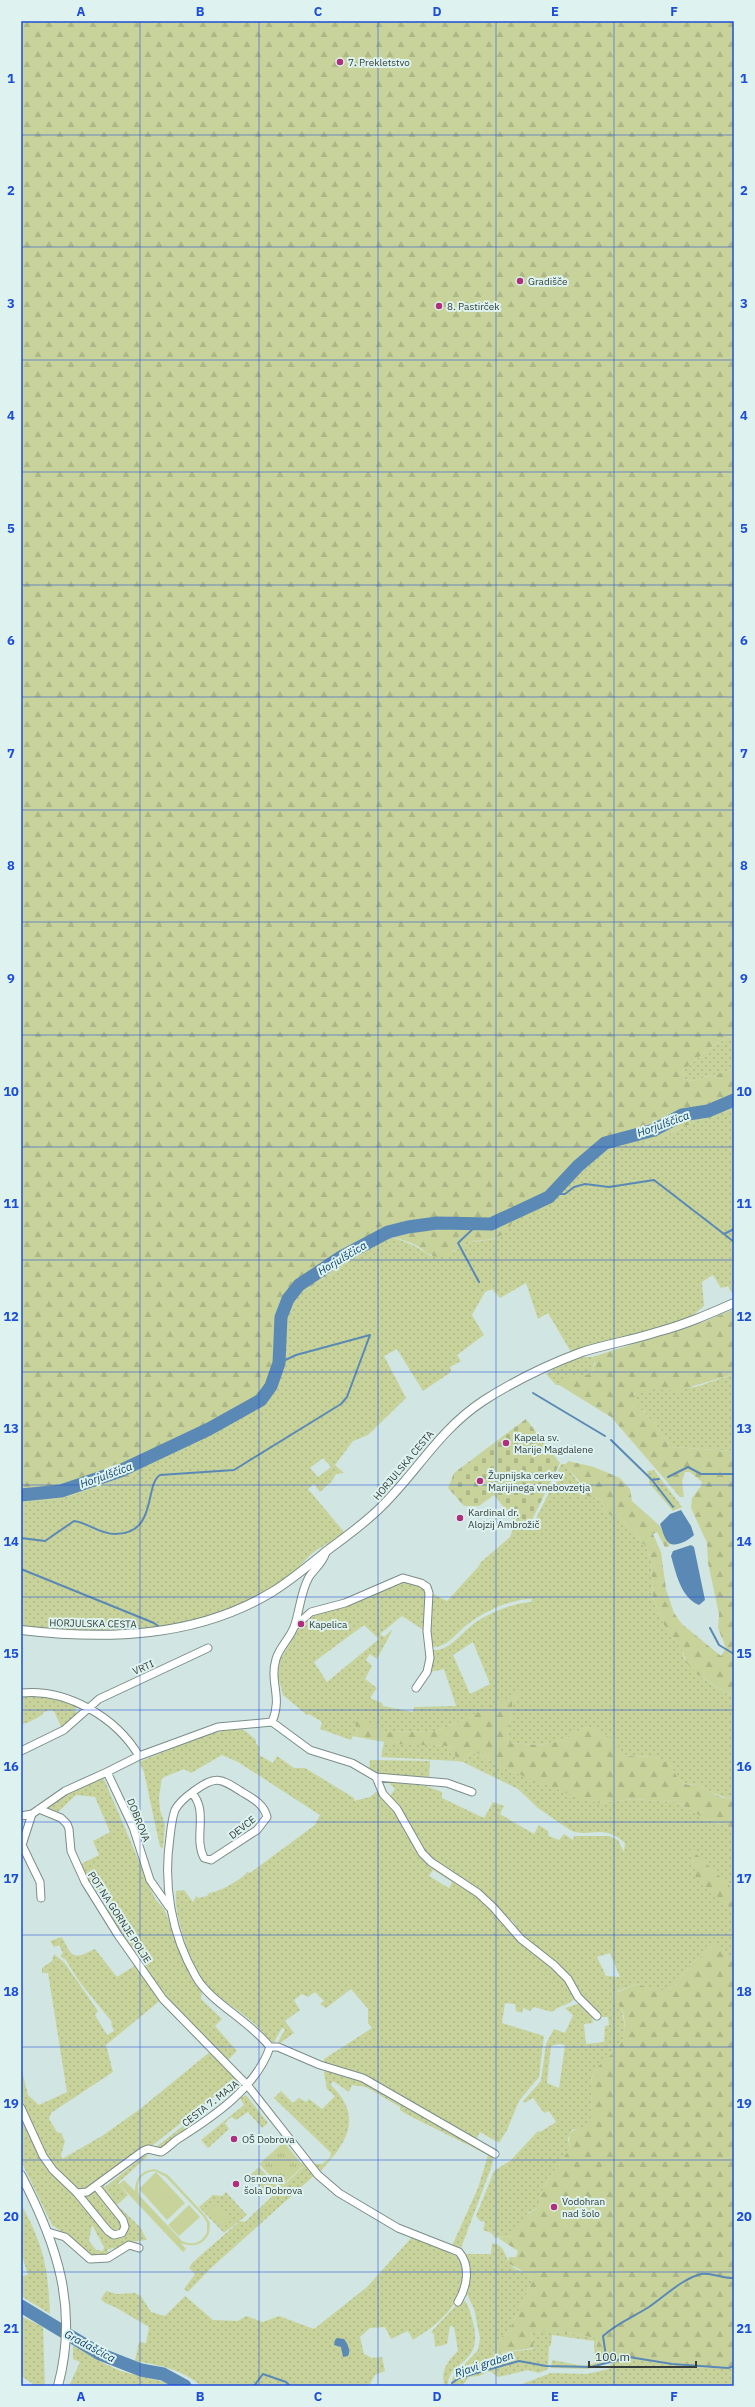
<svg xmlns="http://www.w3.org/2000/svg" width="755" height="2407" font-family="'IBM Plex Sans',sans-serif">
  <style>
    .grass { fill: url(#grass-dots); fill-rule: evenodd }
    .forest { fill: url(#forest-firs) }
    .cemetery { fill: url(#cemetery-stones) }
    .park { fill: url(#park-tufts) }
    .pitch { fill: #c8d39c; fill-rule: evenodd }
    .water { fill: #5a89b6 }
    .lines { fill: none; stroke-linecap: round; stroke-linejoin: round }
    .stream { stroke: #5a89b6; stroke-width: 2 }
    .river { stroke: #5a89b6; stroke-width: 13 }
    .minor-casing { stroke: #7a8d89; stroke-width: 9 }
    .tertiary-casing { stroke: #7a8d89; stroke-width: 10 }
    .minor { stroke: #fff; stroke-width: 7 }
    .tertiary { stroke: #fff; stroke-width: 8 }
    .grid { fill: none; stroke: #1d4ed8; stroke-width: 1; stroke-opacity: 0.55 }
    .poi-dot { fill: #af2f7c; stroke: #def3ef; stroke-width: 1.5 }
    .labels { text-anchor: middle; stroke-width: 4; stroke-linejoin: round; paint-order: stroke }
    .poi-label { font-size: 10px; fill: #353e3c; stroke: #def3ef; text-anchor: start }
    .street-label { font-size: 10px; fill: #353e3c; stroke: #def3ef }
    .water-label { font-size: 11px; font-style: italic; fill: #0d426f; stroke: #def3ef }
    .neatline { fill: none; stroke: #1d4ed8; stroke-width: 1.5 }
    .grid-label { font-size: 13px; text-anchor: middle; font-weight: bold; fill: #1d4ed8 }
  </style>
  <defs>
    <pattern id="grass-dots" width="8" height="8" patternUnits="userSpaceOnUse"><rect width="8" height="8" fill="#c8d39c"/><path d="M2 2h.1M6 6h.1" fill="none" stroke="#acb687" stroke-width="1.8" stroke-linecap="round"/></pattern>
    <pattern id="forest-firs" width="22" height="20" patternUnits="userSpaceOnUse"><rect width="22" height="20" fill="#c8d39c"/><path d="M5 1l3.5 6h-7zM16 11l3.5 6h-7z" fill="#acb687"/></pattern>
    <pattern id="cemetery-stones" width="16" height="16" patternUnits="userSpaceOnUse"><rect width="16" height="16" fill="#c8d39c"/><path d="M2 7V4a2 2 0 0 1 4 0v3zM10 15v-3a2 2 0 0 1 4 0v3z" fill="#acb687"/></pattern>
    <pattern id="park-tufts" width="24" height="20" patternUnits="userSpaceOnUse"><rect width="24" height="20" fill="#c8d39c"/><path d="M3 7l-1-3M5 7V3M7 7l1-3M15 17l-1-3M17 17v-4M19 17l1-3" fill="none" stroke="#acb687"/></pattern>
  </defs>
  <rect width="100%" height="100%" fill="#d1e6e2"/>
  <path class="grass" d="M734,1035V1069L692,1081L685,1079L682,1071L715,1044Z
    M734,1108V1297L728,1286L721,1288L713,1275L702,1282L704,1306L692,1316L653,1331L610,1340L571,1352L548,1313L538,1319L526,1283L500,1298L492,1289L485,1292L472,1315L484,1335L457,1355L461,1361L450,1367L451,1372L423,1391L397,1349L384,1356L406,1398L368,1435L353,1441L335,1465L344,1473L336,1474L332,1481L320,1492L314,1484L308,1489L345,1533C335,1541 323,1545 314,1552C307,1557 302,1564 297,1570C289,1577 279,1584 270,1589C196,1634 104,1638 21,1626V1502L59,1499L123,1480L135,1474L141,1464C153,1458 164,1452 176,1446C204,1434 245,1420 267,1397C289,1374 277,1335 289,1307C295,1292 334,1275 346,1264C355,1255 359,1244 369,1236C391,1234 413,1243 431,1256L453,1252L466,1243L494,1239L503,1234L519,1211L544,1207L556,1198L572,1175L585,1162L606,1146L631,1136L646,1143L651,1142L697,1121ZM323,1458L331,1467L318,1477L310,1468Z
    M584,1357H592C596,1363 593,1366 591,1374L556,1385L546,1374L563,1364Z
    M734,1374V1451L671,1447L654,1421H651L643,1410L640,1411L635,1402V1390L696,1387Z
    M561,1464H566L577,1481L595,1498L601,1499L603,1507L617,1515L646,1547L651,1562L653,1598L664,1625L682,1650L684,1658L701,1677L734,1698V1798C719,1799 712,1791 700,1786C692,1783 685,1787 678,1778C674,1773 672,1765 666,1761C651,1753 635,1760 621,1753C617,1739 601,1731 587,1727L559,1741L539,1745L509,1743C504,1729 514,1718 512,1704L520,1695L518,1694L454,1724L435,1731L386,1732L355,1721L357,1737L353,1736L351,1740L320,1729L322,1722L309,1714L307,1715L283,1695L278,1676L280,1660L301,1624L308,1616L400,1582L412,1580L427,1591L425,1631L402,1616L380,1634L384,1637L393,1629L377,1659L370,1654L366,1660L372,1666L365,1679L377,1688L370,1698L382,1703L383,1706L413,1712L414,1707L456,1706L444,1669L430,1672L433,1661V1650C449,1652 464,1630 476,1622C492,1612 513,1603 531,1602L532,1599C511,1599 485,1611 468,1624C458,1631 449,1646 435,1647L432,1646L429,1630L431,1593L447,1601L479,1566L480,1563L510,1537L517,1517L532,1526L554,1483L564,1478V1473L558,1471ZM364,1625L379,1639L327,1682L314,1662ZM473,1642L490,1684L470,1694L453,1655Z
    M654,1470L682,1507L673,1511L650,1484L647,1471Z
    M21,1695C41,1695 60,1698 78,1707L75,1709L77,1713L62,1729L54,1711C43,1709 44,1715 37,1718C32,1721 26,1723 21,1725Z
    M233,1729L244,1730L256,1740V1743L260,1748L259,1755L273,1763L277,1756L294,1768H305L354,1798V1801L370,1797L377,1791L394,1807L430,1863L442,1873L477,1895L565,1979L575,1998C569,2006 559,2005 552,2012L534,2007L530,2011L523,2008L522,2013L516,2011L515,2004L505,2003L502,2023L544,2036L539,2077L519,2101L507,2130L499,2143L480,2132L475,2141L368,2077L323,2065L324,2059L372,2028L368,2023V2009L351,1989L326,2008L320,2004L324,2001L315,1992L308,1997L302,1994L294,2000L300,2010L285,2021L294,2033L280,2043L278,2042L285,2029L282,2028L274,2042L269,2041C259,2022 226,2004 209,1988C192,1970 173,1915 176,1891L184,1890L193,1902L196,1896L199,1898L207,1896L209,1893C217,1893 243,1879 247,1872L250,1873L315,1825L320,1815L238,1762L222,1755L191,1773L184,1769L162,1778L159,1797L160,1810L165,1825L163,1848L160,1847L144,1772L139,1762L205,1735ZM433,1870L452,1882L449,1888L429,1876Z
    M384,1742L448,1746L454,1750L456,1761L381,1757Z
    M478,1753L498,1766L599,1803L633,1799L673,1802L680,1804L704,1818L734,1829V1890L703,1861L689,1852L697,1874L696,1878L734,1911V1950L731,1955H727L722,1948L714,1945L691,1964L675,1985L667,1990H655L637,1984L618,1991C619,2007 628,2022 623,2039C618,2055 598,2061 592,2077C588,2088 597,2117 587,2125C583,2128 576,2129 572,2130L568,2139L570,2148L550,2177L541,2193L539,2207L528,2213L512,2236L495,2238L491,2233L483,2230L485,2222L480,2221L476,2216L494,2171L511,2160L538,2131L540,2132L556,2122L549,2111L544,2113L533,2098L524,2103L523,2101L541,2081L546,2044L554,2029L565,2033L573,2015L565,2008L580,2003L592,2017L593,2023L584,2024L586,2044L604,2042L605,2026L609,2025L608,2017H600L581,1996L574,1984L511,1927L515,1924L512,1920L508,1923L501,1913L428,1856L390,1796L395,1789L390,1784V1782L426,1786L442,1792V1798L484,1818L493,1802L504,1806L500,1814L534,1834L539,1825L548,1831L549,1836L559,1840L564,1834L573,1840L574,1836H609L618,1840L624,1852L625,1843C602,1822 589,1839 570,1830L538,1808L518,1789L463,1762L470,1754ZM610,1953L620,1977L606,1976L597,1957ZM559,2044L565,2045L559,2088L547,2083L551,2046Z
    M370,1760L430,1761L429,1781L381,1776L369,1769Z
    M100,1778L104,1779L155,1899L164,1909L182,1952L202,1990L201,1999L222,2019L215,2026L237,2051L227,2061L165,1998L133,1954L107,1911L109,1909L95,1882L90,1884L79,1865L99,1855L93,1841L110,1832L95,1797L76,1795L58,1812L47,1807L59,1796Z
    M62,1937C72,1958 73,1960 95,1949L117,1977L136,1965L162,1999L106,2045L113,2072L51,2113L49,2119L57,2132L61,2133L65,2141L61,2155L62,2159L102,2136L140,2109L211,2051L244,2084L233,2090L230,2086L234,2081L153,2145L144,2146L99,2179L117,2204L105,2187L144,2156L149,2155L118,2183L128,2195L117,2205L140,2227L147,2240L129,2242L115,2250L113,2248L107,2250L109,2253L100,2258L91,2257L65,2234L52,2225L21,2161V2067L28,2095L39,2105L67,2092L48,1973H42V1968L52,1961L54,1954L64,1962L98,2011L95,2015L107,2035L114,2031L111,2024L112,2022L78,1980L66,1960L60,1956L63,1953L59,1945L54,1947L50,1941ZM92,2225L104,2247L103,2251L96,2250L89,2241Z
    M326,2070L359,2078L492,2156L493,2161L491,2168L461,2248H451L478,2188L488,2155L406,2114L400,2110V2107L366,2087L352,2085L349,2092L333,2081L331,2085C364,2117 347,2143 320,2172L315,2164H322L330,2158L331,2153L274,2098L281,2091L293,2103L299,2098L306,2102L309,2099L322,2109L335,2096L327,2089L324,2072Z
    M246,2095L268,2123L262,2128L248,2112L236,2120L231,2117L225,2123L229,2129L208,2148L201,2140L244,2105L240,2098Z
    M206,2108L183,2126L186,2131L177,2134L163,2147H156Z
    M305,2160L316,2174L211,2268L188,2292L184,2289L195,2274L189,2268L192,2263L240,2221L245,2222L303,2167L301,2163Z
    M226,2192L247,2215L224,2233L199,2207L213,2195L222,2196Z
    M21,2204C44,2246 48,2267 50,2314L21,2296V2276L28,2275L21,2253Z
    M413,2236L462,2259C469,2298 444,2321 413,2340L408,2331L391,2339L385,2327L370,2328L360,2337L364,2354L372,2358L382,2357L385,2371L375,2375L369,2386H201C182,2369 159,2365 135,2361L139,2342L146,2343L149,2327L115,2307L105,2303L101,2299L106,2291L117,2294L135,2293L141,2296L151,2312L165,2316L185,2296L213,2320L238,2321L246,2316L263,2322L279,2316L314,2329L367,2287Z
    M492,2243C507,2245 504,2260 514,2268C518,2271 525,2272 529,2275L532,2282L510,2329L492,2346L498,2353L534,2349L531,2331L568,2333L596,2338L598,2361L603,2362L600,2366L588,2369L551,2368L552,2360L584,2366L595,2363L594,2341L552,2335L551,2345L549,2347L548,2369L539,2373L528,2370L498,2377L490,2371L479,2376L469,2377L462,2386H451L453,2377L478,2350L480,2338L474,2309L466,2292L468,2262L465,2254H491Z
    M462,2299C468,2302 469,2309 471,2315C488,2368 447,2358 448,2386H445C439,2373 448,2360 458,2351L454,2327L450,2326L447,2344L435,2347L434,2334L431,2332Z
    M21,2316L43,2327L45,2386H36L21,2376Z
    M73,2346C89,2353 104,2365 121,2371C138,2377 157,2377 172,2386H69L80,2362L73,2359Z
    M633,2358L697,2368L734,2366V2386H517L551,2373L587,2374L609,2369L611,2362Z"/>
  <path class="forest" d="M21,21H734V1035L715,1044L682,1071L685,1079L692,1081L734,1069V1108L697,1121L651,1142L643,1143L634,1136C611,1137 585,1159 571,1177C563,1187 556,1199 545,1207C537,1213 528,1208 519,1211C513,1217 512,1227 506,1232C496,1241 481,1239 468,1243C455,1247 448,1261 433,1256C427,1254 423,1249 417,1246C404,1239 384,1234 369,1236C359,1244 355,1255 346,1264C334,1275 295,1292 289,1307C277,1335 289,1374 267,1397C245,1420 204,1434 176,1446C164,1452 153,1458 141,1464L135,1474L123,1480L59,1499L21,1502Z
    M734,1309V1374L677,1391L655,1389L651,1391H636L634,1394L640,1410H643L651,1421H654L671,1447L734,1451V1698L697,1674L687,1663L682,1650L664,1625L653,1598L651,1562L646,1547L617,1515L612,1516L604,1510L601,1499L587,1496C585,1484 572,1475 566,1464L568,1461L594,1467L620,1478L630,1489L632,1501L660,1526L670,1546L665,1547L657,1532L653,1534L661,1552L666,1589L674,1613L682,1624L721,1656L726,1648L718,1628L719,1614L708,1563L707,1543L691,1508L692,1498L701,1486L702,1482L690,1472H685L682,1481L684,1497H680L611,1417L559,1385H556L566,1378L591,1374L595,1363L592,1357L703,1322Z
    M518,1693L520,1695L512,1704C514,1718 504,1729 509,1743L539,1745L559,1741L587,1727L601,1731L619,1745L621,1753C635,1760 651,1753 666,1761C673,1765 674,1773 678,1778C686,1788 692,1783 700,1786C714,1791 715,1800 734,1798V1829L704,1818L680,1804L673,1802L633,1799L599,1803L579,1798L498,1766L478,1753L470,1754L463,1762L456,1761L454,1750L448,1746L395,1744L357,1737L355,1721L369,1722L386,1732L435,1731L454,1724Z
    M691,1849L734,1890V1911L695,1878L696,1874L689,1852Z
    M714,1945H720L727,1955H731L734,1950V2366L697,2368L633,2358L603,2362L598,2361L596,2338L568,2333L531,2332L534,2348L498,2353L493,2349L492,2346L510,2329L532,2282L529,2275L508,2263L509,2257H516L518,2251L498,2238L512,2236L526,2215L539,2207L541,2193L550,2177L570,2148C567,2130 573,2130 586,2126C597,2113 588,2092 592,2078C597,2059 622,2054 624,2034C625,2027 625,2016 622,2010C619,2004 613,2001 613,1994L637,1984L655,1990H667L675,1985L691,1964Z"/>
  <path class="cemetery" d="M526,1419L560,1463L530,1524L516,1516L514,1520L494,1495L479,1506H464L448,1488L454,1473Z"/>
  <path class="park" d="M284,2142L303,2166L281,2187L259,2164Z"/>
  <path class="pitch" d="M259,2167L277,2186L268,2194L250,2175Z
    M155,2169L168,2175L205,2215L210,2223L209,2233C204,2245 193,2248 181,2243L186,2249L183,2252L119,2184L124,2180L135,2191C135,2178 142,2170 155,2169ZM155,2171L166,2177L203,2216L207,2223V2232C202,2243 193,2246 182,2241L139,2195C135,2183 141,2172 155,2171Z
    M156,2172L185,2203L167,2220L139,2189Z
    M217,2203L233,2219L223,2228L207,2212Z
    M189,2205L200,2217L179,2236L168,2225Z"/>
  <path class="water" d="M681,1510L691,1526L694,1535C689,1540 674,1549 668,1542C664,1538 662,1529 660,1524L670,1514Z
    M691,1545L694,1547L705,1600L699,1605C681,1598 676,1573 671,1556L673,1551Z
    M337,2338L344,2339C348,2344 351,2351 348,2356L343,2357L341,2347L334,2345L335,2340Z"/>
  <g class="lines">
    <path class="stream" d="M551,1194H565L574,1187L585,1184L609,1187L654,1180L724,1234L734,1229
      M477,1225L458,1243L479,1282
      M724,1234L734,1242
      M533,1393L605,1436
      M611,1440L652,1480L673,1507
      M668,1477L688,1467L701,1474H734
      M652,1480L659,1479
      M21,1538L45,1541L74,1521C89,1523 99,1534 115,1534C158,1534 144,1485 160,1475L234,1470L341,1404L347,1397L370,1335L296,1355L279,1363
      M21,1569L154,1623L158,1626
      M710,1628L719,1645L734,1654
      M607,2363L603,2336C617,2323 633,2317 649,2307C665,2296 682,2279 701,2274C711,2272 723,2279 734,2278
      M452,2383L459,2378L519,2361L546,2366L591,2367L629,2357L672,2364L728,2368L734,2366
      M254,2386L263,2374L286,2382L290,2386"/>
    <path class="river" d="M21,1495L61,1491L120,1471L209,1429L261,1400L271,1386L279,1363L281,1317L288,1299L299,1285L341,1257L388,1232L408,1227L437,1223L491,1224L549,1197L578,1166L605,1143L654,1130L682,1115L708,1111L734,1100
      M21,2306L100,2354L141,2370L163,2374L185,2386"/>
    <defs>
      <path id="minor" d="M294,1627L311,1612L345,1603L403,1578L421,1583L427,1587L429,1593L427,1631L430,1658L427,1672L416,1688
        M21,1693C66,1688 116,1717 139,1756L218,1727L272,1722C283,1696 269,1683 276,1659C279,1648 290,1638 294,1627C300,1611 300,1593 309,1577C315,1568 323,1563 326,1552
        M272,1722L310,1750L352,1763L376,1777L447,1783L472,1792
        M21,1751L64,1730L99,1699L208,1648
        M139,1756L107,1772L133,1827L150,1880L169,1907
        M376,1777L383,1794L397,1809L422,1853L431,1862L478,1893L493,1907L521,1939L554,1965L568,1979L578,1997L597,2016
        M39,1809L61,1818L67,1824L69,1829L71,1851L85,1882L118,1935L163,1999L248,2086L318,2175L339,2193L398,2228L459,2252C471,2266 467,2287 458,2302
        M32,1814L22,1845L40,1882L41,1898
        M21,1816L32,1814L65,1791L107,1772
        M270,2047H278L320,2065L363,2078L495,2154
        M21,2108L43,2156L53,2170L77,2193L108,2231L114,2235L122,2233L125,2227L123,2220L96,2186
        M77,2193L87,2192L143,2151L148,2149L161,2152C167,2149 172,2143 178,2139C213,2117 256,2088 270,2047C249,2020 211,2003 196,1977C171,1934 163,1885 170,1837C171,1828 172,1818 175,1810C179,1802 187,1796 194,1791C216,1775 220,1778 242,1792C252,1798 264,1804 267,1817L257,1830L211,1860L204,1858C193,1837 209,1812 192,1793
        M48,2232L65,2237L90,2259L108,2258L129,2245L139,2248"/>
      <path id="tertiary" d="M21,1630C106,1640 196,1638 272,1592C290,1581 307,1567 324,1553C344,1538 364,1524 381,1507C418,1471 438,1431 483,1401C514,1381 547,1365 582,1352C607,1344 633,1340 657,1332C684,1325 709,1314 734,1303
        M21,2175C57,2244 79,2308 58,2386"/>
    </defs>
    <use href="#minor" class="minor-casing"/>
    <use href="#tertiary" class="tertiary-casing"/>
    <use href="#minor" class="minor"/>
    <use href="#tertiary" class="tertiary"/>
  </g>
  <path class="grid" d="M140,21V2386M259,21V2386M378,21V2386M496,21V2386M614,21V2386M21,135H734M21,247H734M21,360H734M21,472H734M21,585H734M21,697H734M21,810H734M21,922H734M21,1035H734M21,1147H734M21,1260H734M21,1372H734M21,1485H734M21,1597H734M21,1710H734M21,1822H734M21,1935H734M21,2047H734M21,2160H734M21,2272H734"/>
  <g class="poi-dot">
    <circle cx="340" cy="62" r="4"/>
    <circle cx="520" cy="281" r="4"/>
    <circle cx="439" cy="306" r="4"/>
    <circle cx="506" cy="1443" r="4"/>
    <circle cx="480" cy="1481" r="4"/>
    <circle cx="460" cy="1518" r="4"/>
    <circle cx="301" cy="1624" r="4"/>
    <circle cx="234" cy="2139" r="4"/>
    <circle cx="236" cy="2184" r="4"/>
    <circle cx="554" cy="2207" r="4"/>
  </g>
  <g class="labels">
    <g class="poi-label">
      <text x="348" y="66">7. Prekletstvo</text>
      <text x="528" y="285">Gradišče</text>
      <text x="447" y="310">8. Pastirček</text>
      <text x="514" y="1441">Kapela sv.<tspan x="514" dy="12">Marije Magdalene</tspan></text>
      <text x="488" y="1479">Župnijska cerkev<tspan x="488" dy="12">Marijinega vnebovzetja</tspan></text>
      <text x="468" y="1516">Kardinal dr.<tspan x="468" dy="12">Alojzij Ambrožič</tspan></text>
      <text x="309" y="1628">Kapelica</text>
      <text x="242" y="2143">OŠ Dobrova</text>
      <text x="244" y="2182">Osnovna<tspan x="244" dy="12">šola Dobrova</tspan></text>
      <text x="562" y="2205">Vodohran<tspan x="562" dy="12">nad šolo</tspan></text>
    </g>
    <g class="street-label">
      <text transform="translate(403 1465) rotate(-50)" y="4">HORJULSKA CESTA</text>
      <text transform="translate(93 1623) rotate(1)" y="4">HORJULSKA CESTA</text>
      <text transform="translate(143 1667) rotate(-24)" y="4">VRTI</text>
      <text transform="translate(139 1820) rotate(68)" y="4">DOBROVA</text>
      <text transform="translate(242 1827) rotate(-38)" y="4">DEVCE</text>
      <text transform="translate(120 1917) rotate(57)" y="4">POT NA GORNJE POLJE</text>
      <text transform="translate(210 2103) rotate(-38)" y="4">CESTA 7. MAJA</text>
    </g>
    <g class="water-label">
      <text transform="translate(663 1124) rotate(-20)" y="4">Horjulščica</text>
      <text transform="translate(342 1258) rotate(-31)" y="4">Horjulščica</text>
      <text transform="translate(106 1475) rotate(-20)" y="4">Horjulščica</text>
      <text transform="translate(90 2346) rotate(28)" y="4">Gradaščica</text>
      <text transform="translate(484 2364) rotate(-18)" y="4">Rjavi graben</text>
    </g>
  </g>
  <rect width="755" height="2407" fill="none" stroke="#def3ef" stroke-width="44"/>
  <path d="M589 2361v6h107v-6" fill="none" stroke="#353e3c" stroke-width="2"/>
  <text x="595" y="2361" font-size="12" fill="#353e3c" stroke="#def3ef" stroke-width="3" paint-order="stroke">100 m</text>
  <rect x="22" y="22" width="711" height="2363" class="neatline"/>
  <g class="grid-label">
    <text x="81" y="16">A</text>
    <text x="200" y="16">B</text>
    <text x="318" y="16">C</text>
    <text x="437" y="16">D</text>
    <text x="555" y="16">E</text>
    <text x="674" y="16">F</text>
    <text x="11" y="83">1</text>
    <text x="744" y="83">1</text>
    <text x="11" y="195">2</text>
    <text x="744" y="195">2</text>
    <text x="11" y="308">3</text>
    <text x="744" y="308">3</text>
    <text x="11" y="420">4</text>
    <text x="744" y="420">4</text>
    <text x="11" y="533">5</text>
    <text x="744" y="533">5</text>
    <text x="11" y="645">6</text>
    <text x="744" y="645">6</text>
    <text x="11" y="758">7</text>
    <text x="744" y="758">7</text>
    <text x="11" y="870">8</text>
    <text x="744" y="870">8</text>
    <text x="11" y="983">9</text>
    <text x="744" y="983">9</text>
    <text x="11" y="1096">10</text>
    <text x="744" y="1096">10</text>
    <text x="11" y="1208">11</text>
    <text x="744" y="1208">11</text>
    <text x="11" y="1321">12</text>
    <text x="744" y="1321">12</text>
    <text x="11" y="1433">13</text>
    <text x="744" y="1433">13</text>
    <text x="11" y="1546">14</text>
    <text x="744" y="1546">14</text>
    <text x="11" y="1658">15</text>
    <text x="744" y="1658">15</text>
    <text x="11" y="1771">16</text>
    <text x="744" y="1771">16</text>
    <text x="11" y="1883">17</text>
    <text x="744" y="1883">17</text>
    <text x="11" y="1996">18</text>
    <text x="744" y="1996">18</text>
    <text x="11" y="2108">19</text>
    <text x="744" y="2108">19</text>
    <text x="11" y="2221">20</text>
    <text x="744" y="2221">20</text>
    <text x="11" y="2333">21</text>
    <text x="744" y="2333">21</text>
    <text x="81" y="2401">A</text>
    <text x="200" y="2401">B</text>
    <text x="318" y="2401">C</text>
    <text x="437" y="2401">D</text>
    <text x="555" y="2401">E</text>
    <text x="674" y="2401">F</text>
  </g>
</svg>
